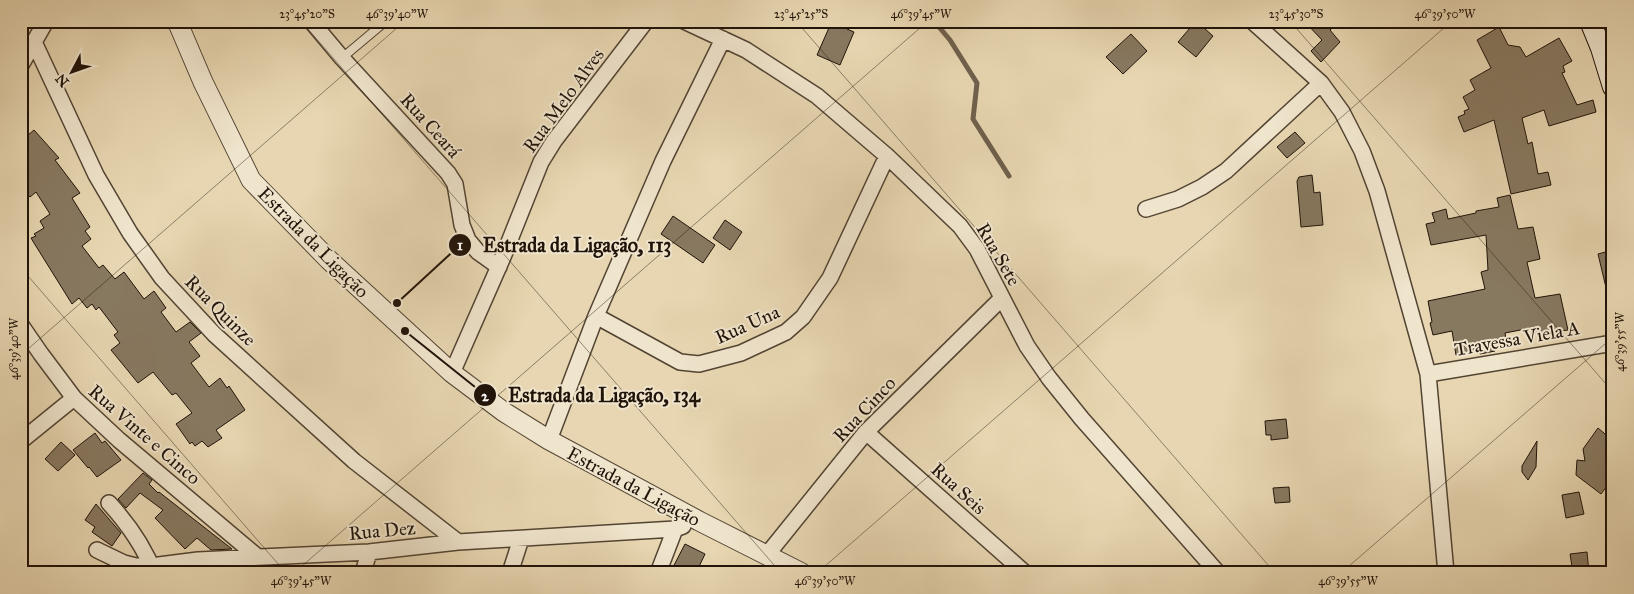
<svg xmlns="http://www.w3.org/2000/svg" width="1634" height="594" font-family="'IM FELL Great Primer',serif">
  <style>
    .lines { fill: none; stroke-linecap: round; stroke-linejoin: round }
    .stream { stroke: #6f604c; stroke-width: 5 }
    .building { fill: #877860; stroke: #201309 }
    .service-casing { stroke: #524433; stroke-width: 10 }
    .minor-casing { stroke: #524433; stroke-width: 18 }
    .tertiary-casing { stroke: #524433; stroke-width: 21 }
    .secondary-casing { stroke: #201309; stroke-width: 22 }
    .service { stroke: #efe4cc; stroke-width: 8 }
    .minor { stroke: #efe4cc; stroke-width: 15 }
    .tertiary { stroke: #efe4cc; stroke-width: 19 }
    .secondary { stroke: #efe4cc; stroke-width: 20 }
    .ticks { fill: none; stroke: #201309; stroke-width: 1; stroke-opacity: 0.45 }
    .labels { text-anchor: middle; stroke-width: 4; stroke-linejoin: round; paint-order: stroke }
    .street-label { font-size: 19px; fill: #201309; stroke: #efe4cc }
    .leader { fill: none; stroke: #201309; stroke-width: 2 }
    .callout-dot { fill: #201309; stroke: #efe4cc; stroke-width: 2 }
    .mark-label { font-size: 15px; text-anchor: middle; font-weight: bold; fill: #fff }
    .callout-label { font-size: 20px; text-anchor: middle; font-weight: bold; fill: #201309; stroke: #efe4cc; stroke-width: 4; stroke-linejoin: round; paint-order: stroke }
    .neatline { fill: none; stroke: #201309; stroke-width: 2 }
    .ticks-label { font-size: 12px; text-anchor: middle; fill: #201309 }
  </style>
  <rect width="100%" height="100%" fill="#e7d6b1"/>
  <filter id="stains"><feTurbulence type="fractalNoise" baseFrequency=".004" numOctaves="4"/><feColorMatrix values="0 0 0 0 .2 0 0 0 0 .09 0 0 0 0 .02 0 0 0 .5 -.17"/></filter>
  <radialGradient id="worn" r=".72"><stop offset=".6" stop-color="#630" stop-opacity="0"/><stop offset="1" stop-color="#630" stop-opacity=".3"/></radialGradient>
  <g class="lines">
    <path class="stream" d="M934,21L950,40L977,83L973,119L1009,176"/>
  </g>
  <path class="building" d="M832,21H850L847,29L854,32L840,65L817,55Z
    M1196,21L1213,36L1196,57L1178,42Z
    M1304,21H1340L1330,30L1340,42L1321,62L1311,51L1322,40Z
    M1499,27L1508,45L1520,47L1526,57L1559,38L1572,61L1563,66L1565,72L1562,73L1577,105L1593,100L1596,112L1549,126L1544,110L1522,118L1528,144L1532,142L1538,174L1548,172L1551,185L1511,194L1494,120L1464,132L1458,117L1465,114L1464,111L1469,109L1463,97L1475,90L1470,80L1491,68L1477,40Z
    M1131,34L1147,51L1123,74L1106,57Z
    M34,130L59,158L55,160L80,193L72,198L90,227L85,231L91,239L82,246L99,268L103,265L115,279L124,272L144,299L154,291L166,308L161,312L176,332L190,322L201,333L189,342L200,356L191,363L209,387L220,378L227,388L229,386L245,410L216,430L222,438L208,447L202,441L195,446L192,442L190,444L176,424L192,413L176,393L172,395L153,372L138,383L111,350L120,343L114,335L118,332L99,307L96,310L92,304L87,308L79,298L72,304L34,243L31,238L36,236L34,234L44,228L40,221L50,214L36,192L30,197L21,187V141Z
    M1295,132L1305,143L1287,158L1277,147Z
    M1312,175L1314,193L1320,192L1323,225L1301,227L1297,181L1299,177Z
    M1510,195L1518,229L1533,227L1540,259L1527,262L1535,298L1560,294L1568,330L1532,334L1531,328L1505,333L1507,344L1494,346L1495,351L1480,354V351L1456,355L1452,331L1433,335L1430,323L1432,322L1428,301L1485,289L1481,272L1488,270L1486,235L1431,245L1426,224L1435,222L1432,213L1446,209L1448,219L1476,213V211L1499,207L1497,198Z
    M673,216L715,245L703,263L661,234Z
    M725,220L742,232L730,250L713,238Z
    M1613,250V295L1608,296L1598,254Z
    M1286,419L1288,438L1271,440V435H1266L1265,421Z
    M1613,423V478L1601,494L1576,475L1577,460L1585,461L1583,449L1598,428L1605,434Z
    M95,433L102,443L105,441L121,460L97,477L89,467L88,468L73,450Z
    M1537,441L1536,467L1528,480L1522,472V466Z
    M61,442L75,455L58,471L45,459Z
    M143,473L152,480L149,484L158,493L159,492L232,549L211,550L197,538L185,549L155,518L163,510L140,493L126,508L118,499Z
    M1289,487L1290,502L1275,503L1273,488Z
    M1579,492L1584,514L1566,518L1562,495Z
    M96,504L121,533L112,546L92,532L95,527L85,520Z
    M685,544L705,554L696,573H670Z
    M1587,552L1589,573H1573L1570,554Z"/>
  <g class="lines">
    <defs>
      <path id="service" d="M342,58L386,21"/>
      <path id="minor" d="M311,21L342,58L448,173L455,184L462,225L468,240L478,252L499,267
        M684,21L746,50L817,96L887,156L960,226L977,249L1027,346L1049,378L1082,419L1218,573
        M1252,21L1321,83L1342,112L1362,151L1377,191L1428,374L1446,573
        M34,42L96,175L130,233L162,278L214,334L354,461L458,542
        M21,65L46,21
        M1146,209L1178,199L1202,187L1226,171L1321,83
        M596,316L680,362L699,364L741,353L786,332L803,317L830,278L887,156
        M21,325L41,354L74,398L119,440L259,558
        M452,373L503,257L541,162L554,141L646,21
        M1428,374L1613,343
        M866,432L1025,573
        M549,440L596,316L663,161L723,39
        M21,441L74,398
        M109,503C128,524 144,546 154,573
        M97,550L124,563L136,566H151L198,560L369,552L458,542L675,529
        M766,556L866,432L1002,298
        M363,573L369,552
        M510,573L521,539
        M658,573L675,529L683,526"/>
      <path id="tertiary" d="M177,21L203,82L251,180L329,260L452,373L504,412L549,440L699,521L802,573"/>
      <path id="secondary" d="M1590,21L1601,48L1613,87"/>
    </defs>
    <use href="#service" class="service-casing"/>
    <use href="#minor" class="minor-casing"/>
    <use href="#tertiary" class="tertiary-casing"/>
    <use href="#secondary" class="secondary-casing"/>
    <use href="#service" class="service"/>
    <use href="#minor" class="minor"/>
    <use href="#tertiary" class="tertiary"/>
    <use href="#secondary" class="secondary"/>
  </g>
  <path class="ticks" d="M301,21L781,573M796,21L1275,573M1290,21L1613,392M21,268L286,573M21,355L405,21M294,573L928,21M817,573L1452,21M1341,573L1613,337"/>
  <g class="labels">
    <g class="street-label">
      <text transform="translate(563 100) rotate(-54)" y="7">Rua Melo Alves</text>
      <text transform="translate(431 125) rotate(48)" y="7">Rua Ceará</text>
      <text transform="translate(314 242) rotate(45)" y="7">Estrada da Ligação</text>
      <text transform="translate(999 254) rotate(60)" y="7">Rua Sete</text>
      <text transform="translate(221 310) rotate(45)" y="7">Rua Quinze</text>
      <text transform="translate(747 324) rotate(-24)" y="7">Rua Una</text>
      <text transform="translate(1517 338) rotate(-10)" y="7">Travessa Viela A</text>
      <text transform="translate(864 409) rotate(-47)" y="7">Rua Cinco</text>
      <text transform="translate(145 434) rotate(41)" y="7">Rua Vinte e Cinco</text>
      <text transform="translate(634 486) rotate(28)" y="7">Estrada da Ligação</text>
      <text transform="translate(959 488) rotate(42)" y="7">Rua Seis</text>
      <text transform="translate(382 530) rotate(-5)" y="7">Rua Dez</text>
    </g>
  </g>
  <path class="leader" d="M397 303L460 245M405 331L485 395"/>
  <g class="callout-dot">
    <circle cx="397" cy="303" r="5"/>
    <circle cx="405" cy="331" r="5"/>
    <circle cx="460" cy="245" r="12"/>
    <circle cx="485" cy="395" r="12"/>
  </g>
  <g class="mark-label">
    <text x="460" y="250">1</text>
    <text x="485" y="401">2</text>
  </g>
  <g class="callout-label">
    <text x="577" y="252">Estrada da Ligação, 113</text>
    <text x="604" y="402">Estrada da Ligação, 134</text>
  </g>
  <rect width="1634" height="594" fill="none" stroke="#e7d6b1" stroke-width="55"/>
  <g transform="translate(72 72) rotate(229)" stroke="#efe4cc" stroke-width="4" paint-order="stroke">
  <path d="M0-4L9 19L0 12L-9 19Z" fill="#201309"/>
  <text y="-8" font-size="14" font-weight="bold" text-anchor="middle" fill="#201309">N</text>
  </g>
  <rect x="28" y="28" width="1578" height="538" class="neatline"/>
  <g class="ticks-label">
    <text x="307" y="18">23°45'20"S</text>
    <text x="397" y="18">46°39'40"W</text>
    <text x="801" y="18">23°45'25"S</text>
    <text x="921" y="18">46°39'45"W</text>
    <text x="1296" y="18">23°45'30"S</text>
    <text x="1445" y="18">46°39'50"W</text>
    <text transform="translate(1620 342) rotate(-90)" y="4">46°39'55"W</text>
    <text transform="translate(14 349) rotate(-90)" y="4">46°39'40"W</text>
    <text x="301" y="585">46°39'45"W</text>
    <text x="825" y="585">46°39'50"W</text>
    <text x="1348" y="585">46°39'55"W</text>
  </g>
  <rect width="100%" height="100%" filter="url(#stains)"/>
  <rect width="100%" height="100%" fill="url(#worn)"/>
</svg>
